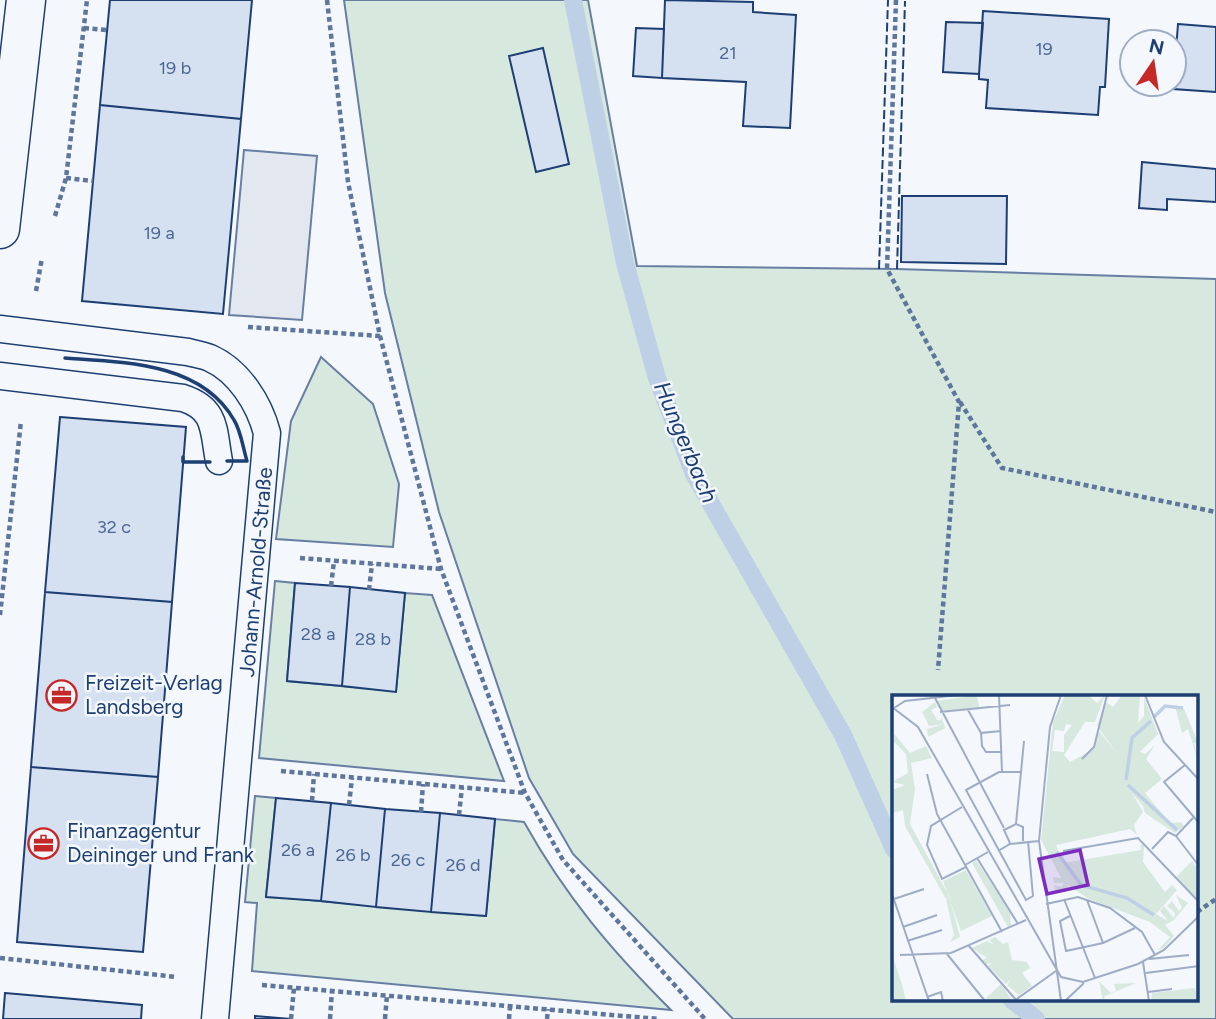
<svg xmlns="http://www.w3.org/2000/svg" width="1216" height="1019" font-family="Figtree,sans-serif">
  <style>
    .green { fill: #d7e8df; stroke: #687fa3; stroke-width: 2; fill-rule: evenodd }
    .parking { fill: #e3e8f0; stroke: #687fa3; stroke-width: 2 }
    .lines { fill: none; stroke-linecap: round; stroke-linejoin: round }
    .stream { stroke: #bed0e5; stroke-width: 18 }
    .building { fill: #d5e0f0; stroke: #1d3f73; stroke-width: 2 }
    .service-casing { stroke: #1d3f73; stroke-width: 29 }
    .secondary-casing { stroke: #1d3f73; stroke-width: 41 }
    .path { stroke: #5e769c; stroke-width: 4.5; stroke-dasharray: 5 3.5; stroke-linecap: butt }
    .service { stroke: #f4f7fb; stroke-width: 26 }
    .secondary { stroke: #f4f7fb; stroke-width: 38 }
    .fence { stroke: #1d3f73; stroke-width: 2; stroke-dasharray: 9 3.5; stroke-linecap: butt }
    .wall { stroke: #1d3f73; stroke-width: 3.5 }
    .labels { text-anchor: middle; stroke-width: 5; stroke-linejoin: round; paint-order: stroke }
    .number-label { font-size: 18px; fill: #4b6792 }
    .street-label { font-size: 21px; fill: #1d3f73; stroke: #f4f7fb }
    .poi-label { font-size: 21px; fill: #1d3f73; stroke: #f4f7fb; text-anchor: start }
    .water-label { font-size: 23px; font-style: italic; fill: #1d3f73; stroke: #f4f7fb }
    .inset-river { fill: none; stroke: #bed0e5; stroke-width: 3.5 }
    .inset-road { fill: none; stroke: #9eadc5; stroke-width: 2 }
    .view { fill: #7b2cbf; fill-opacity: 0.15; stroke: #7b2cbf; stroke-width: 3.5 }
    .inset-edge { fill: none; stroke: #1d3f73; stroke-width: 3.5 }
  </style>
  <rect width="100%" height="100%" fill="#f4f7fb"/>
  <path class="green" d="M344,0H588L637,266L897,269L1216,279V1019H733L573,854L529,778L439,512L385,293ZM894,697H1197V1000H894Z
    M321,357L373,404L399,484L393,547L276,539L291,421Z
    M275,581L295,583L287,681L396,691L405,593L432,595L504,781L259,758Z
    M255,796L276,798L266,896L486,916L495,819L524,822C566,897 611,950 671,1010L252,971L257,903L245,902Z"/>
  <path class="parking" d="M244,150L317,156L302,320L229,315Z"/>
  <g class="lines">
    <path class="stream" d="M573,0L625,263L657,378L694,474L843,735L894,849
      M1012,1000L1036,1019"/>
  </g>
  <path class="building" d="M110,0H252L241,119L100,105Z
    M665,0L753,2V12L796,15L790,128L743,126L746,82L662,78Z
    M983,11L1109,19L1105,87H1100L1098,115L986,108L988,80L979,79V74Z
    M946,22L983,23L979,74L943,72Z
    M1178,24L1216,27V92L1173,89Z
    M636,28L664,29L662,78L633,76Z
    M543,48L569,164L536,172L509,56Z
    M100,105L241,119L223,314L82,301Z
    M1142,162L1216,169V202L1167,199V210L1139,208Z
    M902,196H1007L1006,264L901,262Z
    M60,417L186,427L172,602L45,592Z
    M295,583L350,587L342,686L287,681Z
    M350,587L405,593L396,692L342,686Z
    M45,592L172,602L158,777L31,767Z
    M31,767L158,777L143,952L17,942Z
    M276,798L331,803L321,901L266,897Z
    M331,803L385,809L376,907L321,901Z
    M385,809L440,813L431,912L376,907Z
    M440,813L495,819L486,916L431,912Z
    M5,993L142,1005L141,1019H3Z
    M255,1016L291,1019H293H255Z"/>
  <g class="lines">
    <defs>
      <path id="service" d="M0,329L188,352C195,354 203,355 210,358C239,371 259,403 267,433L215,1019
        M0,376L183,398C217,409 213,430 219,461"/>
      <path id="secondary" d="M0,229L26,0"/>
    </defs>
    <use href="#service" class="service-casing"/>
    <use href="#secondary" class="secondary-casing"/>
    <path class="path" d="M327,0L348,182L380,336L441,569L525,793L563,860L705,1019
      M896,0L887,269L959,402L938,670
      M84,28L107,30
      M66,178L93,181
      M55,216L66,178L87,0
      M36,291L42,258
      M248,327L380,336
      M960,402L1002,468L1216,512
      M300,558L441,569
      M331,586L334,561
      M369,590L372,564
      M0,615L21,421
      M281,771L525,793
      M312,801L314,774
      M349,805L352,778
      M421,812L423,784
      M459,815L462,787
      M1197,912L1216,899
      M0,958L177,977
      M262,985L659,1019
      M291,1019L294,988
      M330,1019L332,990
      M385,1019L387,995
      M509,1019L510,1006
      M547,1019L548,1009"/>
    <use href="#service" class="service"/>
    <use href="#secondary" class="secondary"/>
    <path class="fence" d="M879,269L888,0
      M897,269L905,1"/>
    <path class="wall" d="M65,358C123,362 201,362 234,420C241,431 243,448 247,461H227
      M183,457V462H210"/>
  </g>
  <defs>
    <symbol id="office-ring" viewBox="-11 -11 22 22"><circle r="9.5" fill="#f4f7fb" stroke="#c62828" stroke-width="1.5"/><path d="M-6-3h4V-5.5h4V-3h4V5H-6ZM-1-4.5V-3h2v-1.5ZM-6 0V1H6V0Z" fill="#c62828"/></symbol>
  </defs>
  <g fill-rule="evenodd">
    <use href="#office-ring" x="44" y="678" width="35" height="35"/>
    <use href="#office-ring" x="26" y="826" width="35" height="35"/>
  </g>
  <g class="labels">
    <g class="number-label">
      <text x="1044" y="55">19</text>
      <text x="728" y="59">21</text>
      <text x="175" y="74">19 b</text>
      <text x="159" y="239">19 a</text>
      <text x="114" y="533">32 c</text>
      <text x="318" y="640">28 a</text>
      <text x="373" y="645">28 b</text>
      <text x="298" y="856">26 a</text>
      <text x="353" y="861">26 b</text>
      <text x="408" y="866">26 c</text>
      <text x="463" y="871">26 d</text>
    </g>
    <g class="street-label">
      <text transform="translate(256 572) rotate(-85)" y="7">Johann-Arnold-Straße</text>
    </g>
    <g class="poi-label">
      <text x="85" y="690">Freizeit-Verlag<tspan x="85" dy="24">Landsberg</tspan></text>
      <text x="67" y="838">Finanzagentur<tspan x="67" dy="24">Deininger und Frank</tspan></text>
    </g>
    <g class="water-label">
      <text transform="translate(686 442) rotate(67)" y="8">Hungerbach</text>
    </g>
  </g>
  <g transform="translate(892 695)">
    <rect width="306" height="306" fill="#f4f7fb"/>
    <path d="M85,0L87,12L51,16L45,6ZM173,0H196L205,8L213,0L203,27H193L172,60L178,67L202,54L207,36L226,60L205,31L214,5L218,0L214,7L221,12L230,0H248L246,28L252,21V2L266,39L248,57L253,59L263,50L254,64L270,84L253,98L278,128L289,127L292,131L283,138L253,118L251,111L240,98L251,117L242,130L245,140L238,134L164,150L171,168L249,155L248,150L252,149L251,167L265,186L273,197L280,190L285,195L264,219L276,226L268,216L272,211L282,223L283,218L275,211L280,206L287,216L290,213L284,200L296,208L282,225L273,230L282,241L272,253L266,255L278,242L258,227L197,204L174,189L178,194L163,196L162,190L170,192L172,188H162L161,182L169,183L149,145L161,27ZM174,29L180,30L172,40V57L160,56L163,35L172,36ZM43,7L45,12L39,15L46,26L50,24L53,33L36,42L35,34L52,29L37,31L30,17ZM283,11L292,14L306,48H302L306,65L296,34L290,38ZM0,36L18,58L34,51L40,63L19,68L23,94L18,129L57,201L68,242L58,247L62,240L54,204L13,131L11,115L0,118V95L13,90L0,87L16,78L14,59L0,45ZM84,165L118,217L119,231L116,232L80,168ZM300,166L306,174L305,204L284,182ZM74,175L100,221L69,236L51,186ZM103,242L111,249L116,247L120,265L135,267L138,273L130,278L140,291L127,300L115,290L119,284L114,289L96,271L100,268L94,269L90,265L95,263L80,253L95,246L103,250L97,245ZM0,259L11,293L14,306H0ZM207,286L219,298L224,296L222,289L244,288L213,301L211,306ZM109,289L120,305L95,306L94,303ZM303,293L306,306H259L260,298Z" fill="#d7e8df" fill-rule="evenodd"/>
    <path class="inset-river" d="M262,22L273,11L291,13M234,85L240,43L259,26M236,90L285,135M165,157L189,190L235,203L262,220"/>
    <path class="inset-road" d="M107,0L110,77M253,0L272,47L307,85M43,3L112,133M0,12L26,32L169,282L191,287L246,269L272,255L307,221M2,13L13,6L66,0M76,15L89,38M48,17L118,10M109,36L89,38L90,51L94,57H110M190,64L202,52L215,0M293,70L272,87L307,128M129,77H107L74,95L134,205L141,201L136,146M35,79L45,119L110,237M70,112L39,131L35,150L50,184L74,172M124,129L132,46M284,141L307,171M118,148L112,135L124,129L131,132V146M260,154L276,137L284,141L301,123M106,156L118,149L147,146M171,156L246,143L307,207M85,163L126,229M73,170L96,157M0,199L37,306M2,204L32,194M172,204L203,283M195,205L211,248M154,209L186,202L218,213L250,237L263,260M178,221L168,226L174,256L211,248L243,233M11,232L45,220M15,246L50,235M77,251L125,306M55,259L93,306M8,260L59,258L134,225M257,264L297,260M251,267L257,306M254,278L307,271M256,297L280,294M35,302L49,297L51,306M122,306L164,276M169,306L147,146L158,32L169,0M173,306L192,288"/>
    <path class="view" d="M188,155L196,190L155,199L147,164Z"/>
    <rect width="306" height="306" class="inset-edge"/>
  </g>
  <g transform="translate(1153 63) rotate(13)"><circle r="33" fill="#f4f7fb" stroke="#9eadc5" stroke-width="2"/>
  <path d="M0-5L12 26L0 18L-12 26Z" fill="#c62828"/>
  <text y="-10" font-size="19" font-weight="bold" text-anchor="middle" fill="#1d3f73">N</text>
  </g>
</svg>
